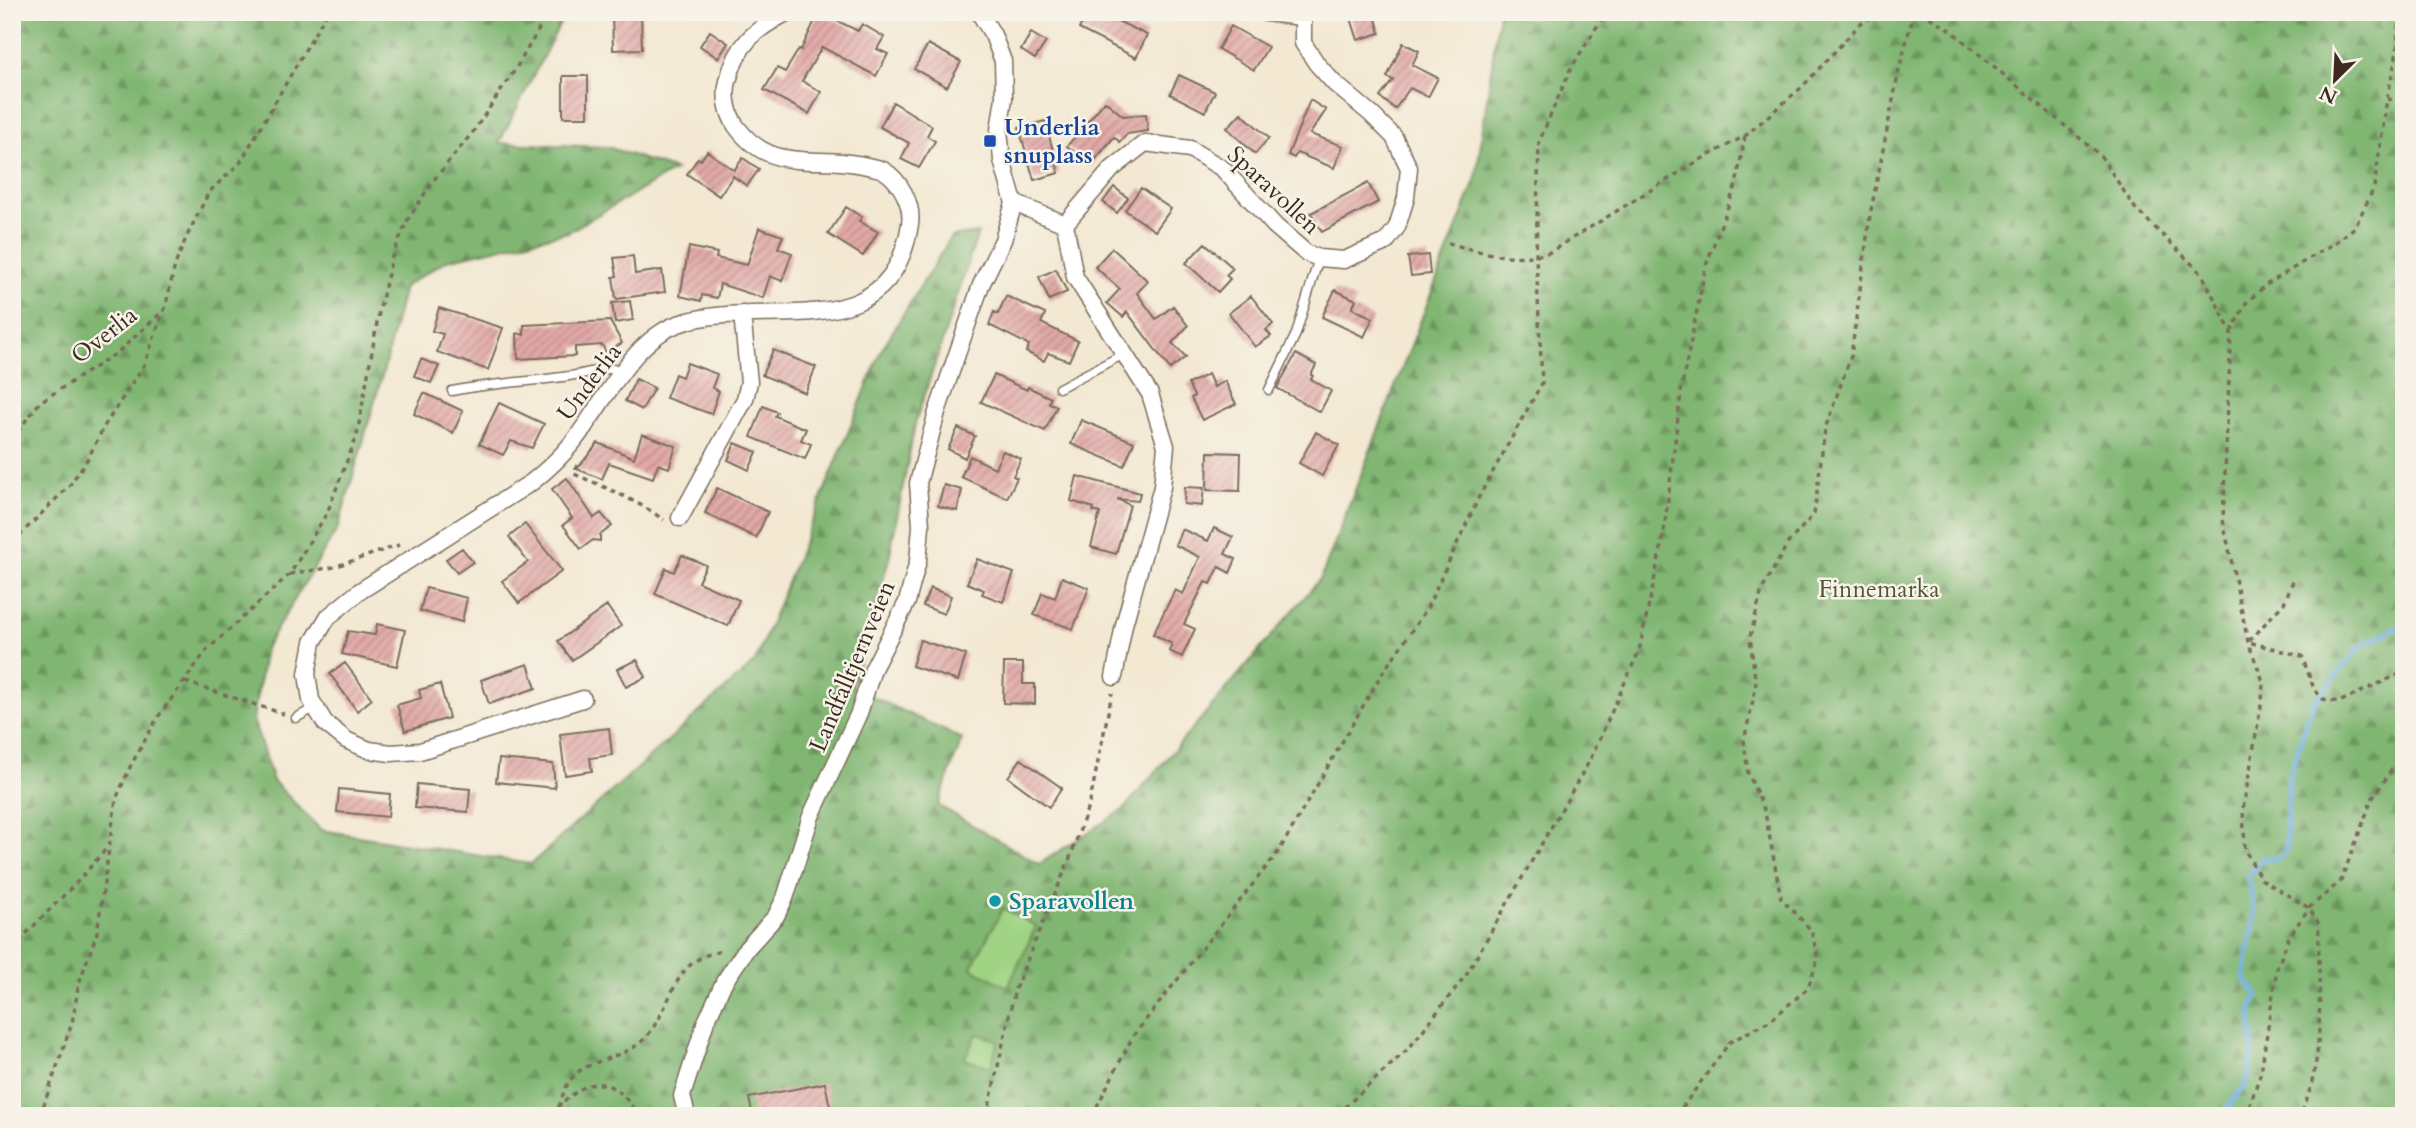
<svg xmlns="http://www.w3.org/2000/svg" width="2416" height="1128" font-family="Cardo,serif">
  <style>
    .forest { fill: url(#forest-firs); stroke: #5e7048; stroke-width: 2 }
    .park { fill: #a0d484; stroke: #6e7f51; stroke-width: 2 }
    .lines { fill: none; stroke-linecap: round; stroke-linejoin: round }
    .stream { stroke: #70aee3; stroke-width: 5 }
    .building { fill: url(#building-hatch) }
    .lane-casing { stroke: #7b6c5d; stroke-width: 11 }
    .street-casing { stroke: #7b6c5d; stroke-width: 19 }
    .path { stroke: #7b6c5d; stroke-width: 3.5; stroke-dasharray: 5 5; stroke-linecap: butt }
    .lane { stroke: #fff; stroke-width: 8 }
    .street { stroke: #fff; stroke-width: 16 }
    .transit-dot { fill: #1a4fb4; stroke: #f7f3e8; stroke-width: 2.5 }
    .culture-dot { fill: #0f9aa8; stroke: #f7f3e8; stroke-width: 2.5 }
    .labels { text-anchor: middle; stroke-width: 5; stroke-linejoin: round; paint-order: stroke }
    .transit-label { font-size: 24px; font-weight: bold; fill: #164399; stroke: #f7f3e8; text-anchor: start }
    .street-label { font-size: 24px; fill: #3b2a1e; stroke: #f7f3e8 }
    .park-label { font-size: 24px; fill: #545438; stroke: #f7f3e8 }
    .culture-label { font-size: 24px; font-weight: bold; fill: #0d838f; stroke: #f7f3e8; text-anchor: start }
  </style>
  <defs>
    <pattern id="forest-firs" width="22" height="20" patternUnits="userSpaceOnUse" patternTransform="scale(1.75)"><rect width="22" height="20" fill="#80b672"/><path d="M5 1l3.5 6h-7zM16 11l3.5 6h-7z" fill="#6a945d"/></pattern>
    <pattern id="building-hatch" width="6" height="6" patternUnits="userSpaceOnUse" patternTransform="scale(1.75)"><rect width="6" height="6" fill="#e2a9a8"/><path d="M-1 1l2-2M0 6l6-6M5 7l2-2" fill="none" stroke="#b88a88"/></pattern>
  </defs>
  <rect width="100%" height="100%" fill="#f7f3e8"/>
  <filter id="ink" filterUnits="userSpaceOnUse"><feTurbulence type="fractalNoise" baseFrequency=".0143" numOctaves="2"/><feDisplacementMap in="SourceGraphic" scale="14" xChannelSelector="R" yChannelSelector="G"/><feConvolveMatrix kernelMatrix="1 2 1 2 8 2 1 2 1" color-interpolation-filters="sRGB"/></filter>
  <filter id="wash" filterUnits="userSpaceOnUse"><feTurbulence type="fractalNoise" baseFrequency=".00686" numOctaves="4" result="noise"/><feDisplacementMap in="SourceGraphic" scale="28" xChannelSelector="R" yChannelSelector="G"/><feGaussianBlur stdDeviation="1.57" result="paint"/><feColorMatrix in="noise" values="0 0 0 0 0 0 0 0 0 0 0 0 0 0 0 0 0 1.4 0 .05"/><feComposite in="paint" operator="in"/></filter>
  <g filter="url(#wash)">
    <rect width="100%" height="100%" fill="#f3e8d2"/>
    <path class="forest" d="M12,12H566L499,143L608,147L675,170L568,232L447,260L404,287L384,369L338,528L265,648L253,719L273,781L321,830L531,864L755,662L882,349L951,237L978,233L915,424L889,559L852,687L962,739L938,805L1039,864L1123,810L1321,578L1476,178L1499,12H2404V1116H12Z"/>
    <path class="park" d="M1003,908L1036,926L1008,987L971,968Z
      M977,1034L998,1040L991,1067L964,1059Z"/>
    <g class="lines">
      <path class="stream" d="M2224,1116L2227,1108L2247,1083L2253,1049L2251,1011L2258,995L2244,978L2255,916L2248,877L2263,858L2279,859L2286,850L2289,777L2312,705L2361,646L2404,624"/>
    </g>
    <g id="blocks">
      <path class="building" d="M612,12H641L642,49L613,50Z
        M819,12L858,31L862,24L884,37L877,49L888,54L876,76L822,47L802,81L821,92L809,114L764,90L777,68L785,72L799,49L801,50Z
        M1087,12H1099L1147,35L1136,58L1079,29Z
        M1349,12H1374L1380,33L1358,40Z
        M1231,26L1268,47L1254,70L1218,49Z
        M710,31L728,43L718,58L700,46Z
        M1031,33L1046,42L1035,59L1021,50Z
        M1403,43L1419,51L1412,65L1438,78L1428,97L1410,88L1395,109L1380,97L1393,80L1387,77Z
        M928,44L961,62L947,87L914,69Z
        M1179,75L1215,92L1205,112L1170,94Z
        M563,76H588V117H563Z
        M1310,100L1326,110L1310,134L1343,146L1334,168L1297,153L1294,158L1288,155Z
        M1105,101L1123,116L1146,114L1148,131L1127,134L1120,142L1114,137L1091,165L1067,146Z
        M893,102L932,126L927,136L935,141L919,168L901,159L909,143L880,127Z
        M1241,113L1269,138L1255,154L1227,128Z
        M1045,121L1059,173L1034,180L1019,128Z
        M707,151L734,170L743,158L759,169L747,186L733,176L719,196L687,174L698,158L701,160Z
        M1368,183L1378,202L1322,232L1311,213Z
        M1114,187L1128,198L1117,213L1103,202Z
        M1141,188L1171,209L1155,231L1125,210Z
        M846,207L862,217L859,221L878,232L863,256L828,234Z
        M759,228L783,236L778,248L792,253L782,281L770,276L763,298L720,284L717,298L702,295L701,301L680,296L689,247L717,253L716,258L747,265Z
        M1205,243L1233,268L1226,275L1230,279L1218,292L1186,263Z
        M1112,248L1148,281L1137,293L1156,319L1173,306L1188,326L1172,343L1186,357L1170,369L1127,312L1123,317L1107,303L1120,289L1095,267Z
        M1428,255L1430,274L1411,276L1408,257Z
        M633,256L635,274L662,270L665,292L616,299L613,277L617,276L614,258Z
        M1056,269L1067,292L1049,300L1039,277Z
        M1335,290L1356,300L1352,308L1373,318L1364,337L1322,317Z
        M1006,296L1045,314L1041,323L1078,341L1069,361L1048,353L1044,361L1026,352L1029,345L989,325L994,312L998,314Z
        M1251,296L1273,324L1266,330L1271,336L1255,347L1229,313Z
        M630,301L633,320L615,323L612,303Z
        M439,308L503,328L488,370L437,352L443,334L432,331Z
        M610,321L622,343L606,352L602,345L575,347V356L518,359L517,333L524,335V325Z
        M773,350L816,367L805,393L762,375Z
        M1296,354L1316,365L1311,375L1313,376L1311,379L1331,391L1320,412L1277,388Z
        M421,359L439,366L431,383L414,376Z
        M687,363L717,374L712,388L719,391L711,414L666,398L675,374L682,377Z
        M1208,374L1214,387L1225,381L1236,404L1202,420L1191,398L1194,396L1188,384Z
        M994,375L1027,390L1028,387L1051,398L1049,403L1057,406L1045,431L981,402Z
        M636,379L654,388L642,410L625,401Z
        M424,393L463,411L453,433L414,414Z
        M499,403L544,424L532,448L511,441L503,455L479,444Z
        M763,406L777,412L775,416L806,429L801,440L811,444L805,459L751,437Z
        M1081,420L1134,442L1124,466L1071,444Z
        M958,428L975,436L965,458L948,449Z
        M1316,432L1339,445L1322,476L1299,463Z
        M642,434L676,446L669,468L658,464L653,478L609,463L602,479L577,469L598,443L634,458Z
        M735,443L757,452L749,470L728,460Z
        M1003,451L1021,459L1013,476L1017,478L1007,498L961,477L970,456L995,468Z
        M1208,452L1241,453L1240,491L1207,490Z
        M1077,476L1140,493L1138,501L1117,499L1130,505L1116,554L1091,547L1100,513L1093,511L1094,508L1071,501Z
        M567,478L594,518L601,513L612,526L600,535V541L593,540L581,549L563,525L572,518L552,489Z
        M944,485L962,490L957,511L938,506Z
        M1185,487L1204,488L1202,506L1184,504Z
        M717,488L768,512L756,538L705,513Z
        M525,524L562,571L519,603L502,581L528,562L509,537Z
        M1214,528L1233,537L1225,554L1236,559L1230,573L1219,567L1211,584L1205,582L1184,624L1195,629L1182,657L1169,651L1172,644L1153,634L1175,590L1183,594L1200,557L1175,545L1182,529L1208,541Z
        M462,548L473,562L457,573L446,559Z
        M682,555L706,565L698,582L739,600L728,626L655,594L666,568L674,572Z
        M977,559L1014,573L1003,602L982,594L984,590L967,583Z
        M1062,577L1089,588L1073,629L1034,615L1042,593L1055,598Z
        M426,588L467,598L462,622L420,611Z
        M930,588L951,596L944,614L923,606Z
        M607,606L621,626L572,660L558,641Z
        M377,624L405,630L397,666L342,654L348,631L375,635Z
        M920,640L966,655L958,681L912,666Z
        M637,660L646,677L626,687L617,669Z
        M345,663L372,699L357,711L330,674Z
        M1004,663H1023V684H1035V704L1003,703Z
        M528,664L536,688L489,704L481,680Z
        M440,684L449,718L405,731L397,705L421,698L419,690Z
        M609,728L612,755L590,758L592,771L565,775L560,734Z
        M499,759L553,764L555,788L496,782Z
        M1021,759L1062,788L1049,807L1008,777Z
        M417,784L470,789L468,812L415,808Z
        M339,789L390,794L388,817L337,812Z
        M825,1083L830,1107L784,1116H753L749,1098Z"/>
    </g>
  </g>
  <g filter="url(#ink)">
    <use href="#blocks" fill-opacity="0" stroke="#7b6c5d" stroke-width="2"/>
    <g class="lines">
      <defs>
        <path id="lane" d="M1249,12L1266,17L1302,21
          M1059,388L1124,354
          M1269,390L1296,334L1319,258
          M452,391C491,383 530,382 569,376C586,374 606,366 623,370
          M296,718L316,707"/>
        <path id="street" d="M1014,203L1065,224
          M680,518L745,399L749,382L742,314
          M1114,677L1124,625L1162,487L1166,446L1150,394L1075,277L1065,224L1112,169L1145,143L1190,149L1223,169L1275,226L1306,253L1319,258L1344,260L1386,242L1397,227L1406,198L1409,168L1394,137L1371,114L1334,83L1317,64L1303,43V12
          M583,699L420,751L391,753L369,750L346,740L325,723L311,700L307,674L313,642L328,617L360,591L532,482C547,470 561,457 573,442C603,405 631,341 678,324C761,294 890,354 910,224C913,204 900,180 883,170C878,168 872,167 867,166C817,153 772,176 736,126C728,114 724,96 728,81C737,44 755,29 788,12
          M687,1116L682,1096L705,1024L724,982L747,948L776,916L785,898L811,816L859,713L873,669L907,602L918,561L921,526L918,483L937,412L981,285L1003,240L1014,203L1002,160L999,130L1004,98L1003,61L993,35L979,12"/>
      </defs>
      <use href="#lane" class="lane-casing"/>
      <use href="#street" class="street-casing"/>
      <path class="path" d="M1921,12L1949,29L2100,155L2135,208L2202,274L2231,332L2223,520L2248,642L2263,681L2262,700L2243,809L2245,850L2261,879L2309,908L2319,924C2317,988 2328,1057 2300,1116
        M2387,99L2404,101
        M1448,243C1481,252 1516,263 1550,252L1698,161L1745,136L1802,87L1861,23L1881,12
        M2231,332L2246,303L2266,285L2334,243L2355,227L2374,188L2387,99L2397,52L2399,12
        M12,439L40,402L117,353L165,309L175,265L186,238L209,192L240,163L327,12
        M577,465L574,474C605,487 636,500 664,520
        M12,543L70,485L88,458L105,425L144,365L164,310
        M290,574L334,567L399,545
        M2293,581L2284,603L2248,642L2302,656L2314,689L2323,699L2339,702L2404,672
        M185,682L284,714
        M12,948L78,881L107,848
        M559,1107C562,1099 564,1089 569,1082C583,1058 627,1060 646,1037C675,1004 671,957 724,951
        M40,1116L72,1023L79,983L97,933L116,799L131,765L158,717L207,650L290,574L327,513L357,435L379,312L392,257L407,221L433,181L473,132L515,70L549,12
        M550,1116C569,1097 592,1070 619,1092C627,1098 633,1109 641,1116
        M987,1116L1015,989L1070,858L1090,801L1112,693
        M1092,1116L1133,1036L1279,851L1381,675L1426,610L1480,495L1542,383L1536,256L1539,142L1570,70L1606,12
        M1339,1116L1345,1107L1409,1048L1466,975L1590,760L1639,651L1663,539L1682,385L1706,265L1736,185L1745,136
        M1676,1116L1730,1042L1771,1020L1808,988L1818,958L1811,930L1781,898L1765,812L1748,773L1744,741L1756,686L1750,637L1762,590L1788,543L1814,514L1825,429L1851,356L1870,215L1899,70L1914,12
        M2246,1116L2261,1072L2277,968L2289,937L2309,908L2341,881L2372,799L2393,768L2404,759"/>
      <use href="#lane" class="lane"/>
      <use href="#street" class="street"/>
    </g>
  </g>
  <rect class="transit-dot" x="983" y="134" width="14" height="14" rx="3.5"/>
  <circle class="culture-dot" cx="995" cy="901" r="7"/>
  <g class="labels">
    <g class="transit-label">
      <text x="1004" y="135">Underlia<tspan x="1004" dy="28">snuplass</tspan></text>
    </g>
    <g class="street-label">
      <text transform="translate(1274 190) rotate(43)" y="8">Sparavollen</text>
      <text transform="translate(104 335) rotate(-38)" y="8">Overlia</text>
      <text transform="translate(589 382) rotate(-53)" y="8">Underlia</text>
      <text transform="translate(852 666) rotate(-67)" y="8">Landfalltjernveien</text>
    </g>
    <g class="park-label">
      <text x="1879" y="597">Finnemarka</text>
    </g>
    <g class="culture-label">
      <text x="1009" y="909">Sparavollen</text>
    </g>
  </g>
  <rect width="2416" height="1128" fill="none" stroke="#f7f3e8" stroke-width="42"/>
  <g transform="translate(2335 80) rotate(204)" stroke="#f7f3e8" stroke-width="5" paint-order="stroke">
  <path d="M0-5L12 26L0 18L-12 26Z" fill="#3b2a1e"/>
  <text y="-10" font-size="19" font-weight="bold" text-anchor="middle" fill="#3b2a1e">N</text>
  </g>
</svg>
